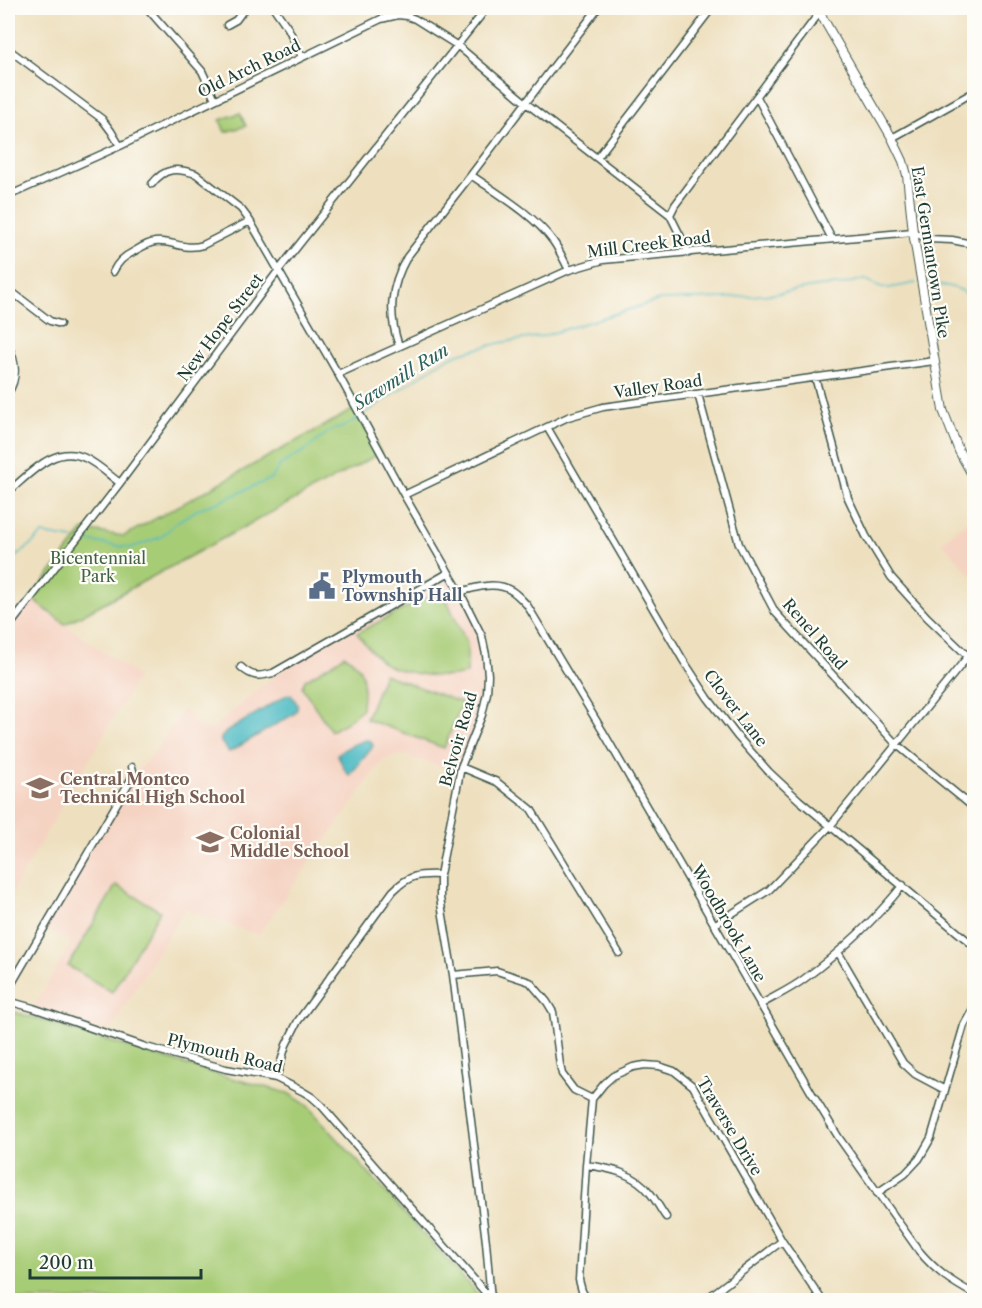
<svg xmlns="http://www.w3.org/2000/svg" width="982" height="1308" font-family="'Libre Caslon Text',serif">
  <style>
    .built { fill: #f5d3c2 }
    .green { fill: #a7cc76; stroke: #638455; stroke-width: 1.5 }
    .water { fill: #4bbac2; stroke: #357c7b; stroke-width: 1.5 }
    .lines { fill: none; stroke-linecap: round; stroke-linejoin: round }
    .stream { stroke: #4bbac2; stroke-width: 1.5 }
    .minor-casing { stroke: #3e5549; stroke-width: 9 }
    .major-casing { stroke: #3e5549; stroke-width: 10 }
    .minor { stroke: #fff; stroke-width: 6 }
    .major { stroke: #fff; stroke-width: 8 }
    .labels { text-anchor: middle; stroke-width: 4.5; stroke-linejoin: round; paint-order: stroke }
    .street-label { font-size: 16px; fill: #1f3d34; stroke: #fdfcf7 }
    .park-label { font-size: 16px; fill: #416144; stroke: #fdfcf7 }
    .service-label { font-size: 16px; font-weight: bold; fill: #4e5e75; stroke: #fdfcf7; text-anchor: start }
    .education-label { font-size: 16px; font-weight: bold; fill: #785e54; stroke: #fdfcf7; text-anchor: start }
    .water-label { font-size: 18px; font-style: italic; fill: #2c625f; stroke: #fdfcf7 }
  </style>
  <rect width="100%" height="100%" fill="#fdfcf7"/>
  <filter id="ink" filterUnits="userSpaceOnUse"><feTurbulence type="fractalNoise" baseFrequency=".0167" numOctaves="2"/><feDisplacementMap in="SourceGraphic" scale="12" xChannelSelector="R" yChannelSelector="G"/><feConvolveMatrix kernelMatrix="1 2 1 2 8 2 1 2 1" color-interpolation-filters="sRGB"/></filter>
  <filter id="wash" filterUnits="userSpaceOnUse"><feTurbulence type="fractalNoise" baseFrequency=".008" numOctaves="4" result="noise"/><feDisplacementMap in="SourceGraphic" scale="24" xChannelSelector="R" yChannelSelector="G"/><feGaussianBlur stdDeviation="1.35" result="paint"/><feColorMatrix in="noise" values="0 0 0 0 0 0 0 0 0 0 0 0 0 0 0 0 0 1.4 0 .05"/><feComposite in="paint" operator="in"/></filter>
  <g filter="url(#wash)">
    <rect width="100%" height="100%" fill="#eee0bf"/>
    <path class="built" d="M974,516V578L941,542Z
      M448,573L482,636L487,693L460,773L401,754L383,760L258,935L185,909L108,1034L33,1008L71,943L44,928L134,774L156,750L183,709L202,730L214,727L283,668Z
      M31,598L100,650L138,676L8,899V628Z"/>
    <path class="green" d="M240,113L246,126L225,132L220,120Z
      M356,408L381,453L65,624L31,598L84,530L124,536Z
      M435,593H441L448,603L467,644V673C463,674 458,676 453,676C439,678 397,672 385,664C374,655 365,644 357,633Z
      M344,655C369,669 363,684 362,709L347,722L331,731L302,687L305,680L338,660Z
      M384,674L462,703L444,748L366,719Z
      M116,885L160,911L112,992L68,966Z
      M8,1010L216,1074L288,1093L307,1105L483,1300H8Z"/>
    <path class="water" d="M288,694L291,695C296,702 301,706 294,714L231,751L229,752L221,742V738L226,732Z
      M366,740L371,741L373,745L372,748L350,775L346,772L337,754C346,748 354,743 366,740Z"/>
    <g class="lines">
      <path class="stream" d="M927,284L948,286L961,290L974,300
        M970,298L974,312
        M364,414L444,360L461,353L499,343L543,336L660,300L725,298L774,294L821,286L840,285L861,280H867L881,287L889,288L916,283
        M80,540L130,548L161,537L177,522L200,508L219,502L272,478L280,465L306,450L331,430L341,428L360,417
        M8,561L24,551L42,534L73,539"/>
    </g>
  </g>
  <g filter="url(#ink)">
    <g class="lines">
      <defs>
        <path id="minor" d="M147,8L202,71L215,99
          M274,8L288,28L302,57
          M227,25L236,20L245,8
          M8,49L102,119L111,131L120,146
          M757,97L832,239
          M892,138L974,92
          M597,158L712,8
          M471,175C498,194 533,214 553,241C559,249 564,261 569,270
          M152,184C165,167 177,168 196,174L241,209L250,221L338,374L404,495L460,592L482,636L486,655L488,675L487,693L482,715L461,767L440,875V898L453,975L486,1242L491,1300
          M8,196L120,146L381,19L398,15L407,16L415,19L458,46L526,103L670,215L689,253
          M670,215L675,205L820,12
          M113,272C118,262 123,257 133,252C140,248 147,243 155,242C172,240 184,251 203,245L250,221
          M8,289L50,321L60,324
          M8,346C16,361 18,378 8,393
          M399,346C388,314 390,287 407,257L471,175L598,8
          M338,374L569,270L603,260L913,232L928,239L952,240L967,243L974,246
          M815,377L848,498L866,536L891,577L927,617L974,662
          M698,394L739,544L775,612L896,744L974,808
          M547,427L683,660L708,698L737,736L769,772L799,800L974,946
          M8,492C29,475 55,443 85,458C98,464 109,475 120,483
          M404,495L568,417L603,407L934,361
          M460,592C476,587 497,581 512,591C518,595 522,600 527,605L605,735L811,1092L839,1138L919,1251C937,1272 950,1281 974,1294
          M8,628L120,483L278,271L487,8
          M241,667C252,677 258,677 273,673L448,573
          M461,767L497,782L531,809L619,953
          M714,925L769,890L831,825L974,649
          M838,952L903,1063L915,1074L945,1090
          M453,975L497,971L530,982L547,1002L553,1012L560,1065L562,1074L574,1090L592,1099
          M8,990L134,774L132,767
          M8,1001L33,1008L146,1047L226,1069L276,1078L302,1091L312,1097L321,1105L491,1299
          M760,1005C775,996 791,989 804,979C842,951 873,922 903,885
          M276,1078L286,1045L298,1021L393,891C409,875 418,874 440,875
          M586,1165C609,1168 635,1173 650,1193C656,1200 660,1209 666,1217
          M877,1193L905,1174L919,1159L931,1138L964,1025L974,1007
          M587,1300L582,1291L579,1280L586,1165L592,1099L604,1084L613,1076L633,1067L645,1065L659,1066L674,1071L693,1086L782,1241L822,1300
          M705,1300L782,1241"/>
        <path id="major" d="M817,8L892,138L903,161L907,175L913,232L943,410L959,451L974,478"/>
      </defs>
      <use href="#minor" class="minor-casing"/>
      <use href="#major" class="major-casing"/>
      <use href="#minor" class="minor"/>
      <use href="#major" class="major"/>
    </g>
  </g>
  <defs>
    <symbol id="civic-bare" viewBox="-9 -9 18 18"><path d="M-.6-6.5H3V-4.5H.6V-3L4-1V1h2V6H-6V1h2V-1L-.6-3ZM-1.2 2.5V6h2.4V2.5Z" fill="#5c6f8a" stroke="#fdfcf7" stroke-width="2.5" paint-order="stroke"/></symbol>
    <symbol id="school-bare" viewBox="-9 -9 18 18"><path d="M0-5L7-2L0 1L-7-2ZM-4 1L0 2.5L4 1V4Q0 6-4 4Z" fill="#8d6e63" stroke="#fdfcf7" stroke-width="2.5" paint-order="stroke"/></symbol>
  </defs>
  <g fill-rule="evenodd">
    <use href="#civic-bare" x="303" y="567" width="38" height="38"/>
    <use href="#school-bare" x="21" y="769" width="38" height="38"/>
    <use href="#school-bare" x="191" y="823" width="38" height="38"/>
  </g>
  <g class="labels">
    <g class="street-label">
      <text transform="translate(249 68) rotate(-26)" y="6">Old Arch Road</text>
      <text transform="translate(649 244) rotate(-7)" y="6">Mill Creek Road</text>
      <text transform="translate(931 252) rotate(81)" y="6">East Germantown Pike</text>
      <text transform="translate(220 327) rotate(-53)" y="6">New Hope Street</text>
      <text transform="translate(658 386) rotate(-8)" y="6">Valley Road</text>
      <text transform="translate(815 634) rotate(49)" y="6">Renel Road</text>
      <text transform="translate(736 708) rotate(52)" y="6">Clover Lane</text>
      <text transform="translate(458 739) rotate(-74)" y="6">Belvoir Road</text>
      <text transform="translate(729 923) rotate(60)" y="6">Woodbrook Lane</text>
      <text transform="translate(225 1053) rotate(14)" y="6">Plymouth Road</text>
      <text transform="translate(730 1126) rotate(59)" y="6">Traverse Drive</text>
    </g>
    <g class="park-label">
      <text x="98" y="564">Bicentennial<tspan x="98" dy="18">Park</tspan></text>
    </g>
    <g class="service-label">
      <text x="342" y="583">Plymouth<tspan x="342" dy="18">Township Hall</tspan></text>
    </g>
    <g class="education-label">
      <text x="60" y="785">Central Montco<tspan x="60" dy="18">Technical High School</tspan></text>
      <text x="230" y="839">Colonial<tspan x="230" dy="18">Middle School</tspan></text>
    </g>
    <g class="water-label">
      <text transform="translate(401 377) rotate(-32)" y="6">Sawmill Run</text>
    </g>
  </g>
  <rect width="982" height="1308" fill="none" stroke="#fdfcf7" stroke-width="30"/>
  <path d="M30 1269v9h171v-9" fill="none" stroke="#1f3d34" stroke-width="3"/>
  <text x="39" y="1269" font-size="18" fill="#1f3d34" stroke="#fdfcf7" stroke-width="4.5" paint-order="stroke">200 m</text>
</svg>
